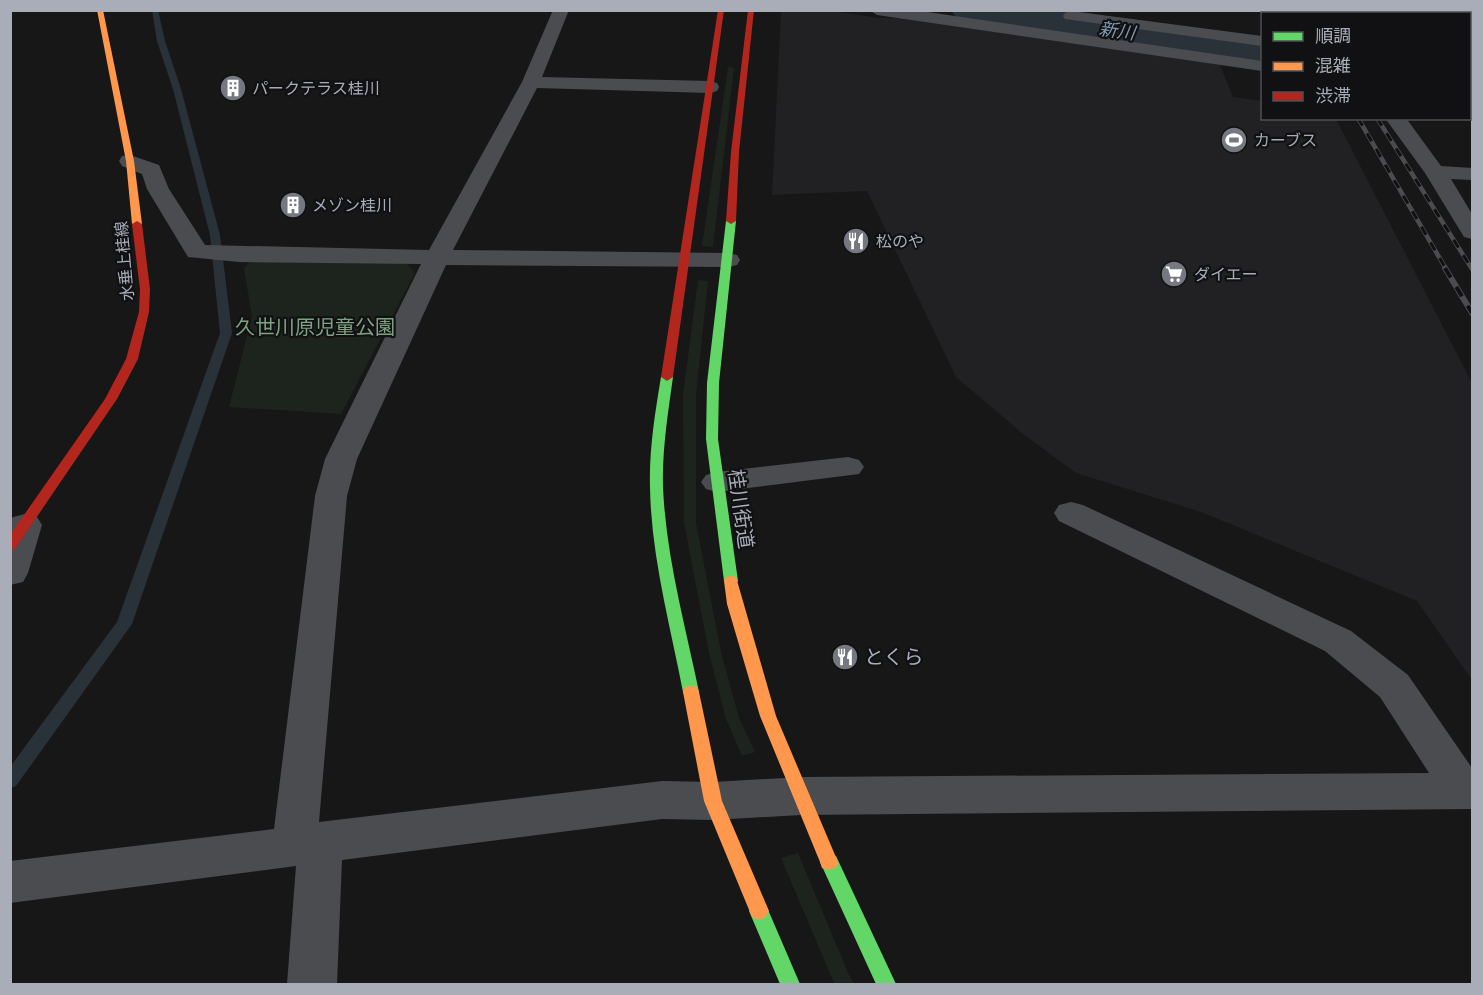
<svg xmlns="http://www.w3.org/2000/svg" width="1483" height="995" font-family="'Noto Sans','Noto Sans JP',sans-serif">
  <style>
    .built { fill: #212123 }
    .green { fill: #1d241e }
    .lines { fill: none; stroke-linecap: round; stroke-linejoin: round }
    .stream { fill: #2a3239; fill-rule: evenodd }
    .river { fill: #2a3239; fill-rule: evenodd }
    .street { fill: #4b4c50; fill-rule: evenodd }
    .fast { fill: #63d668; fill-rule: evenodd }
    .slow { fill: #ff974d; fill-rule: evenodd }
    .jam { fill: #b3261e; fill-rule: evenodd }
    .rail-far2-casing { stroke: #4b4c4f; stroke-width: 4 }
    .rail-far1-casing { stroke: #4b4c4f; stroke-width: 4.5 }
    .rail-casing { stroke: #4b4c4f; stroke-width: 6 }
    .rail-far2 { stroke: #111113; stroke-width: 2; stroke-dasharray: 8; stroke-linecap: butt }
    .rail-far1 { stroke: #111113; stroke-width: 3; stroke-dasharray: 9; stroke-linecap: butt }
    .rail { stroke: #111113; stroke-width: 4; stroke-dasharray: 11; stroke-linecap: butt }
    .labels { text-anchor: middle; stroke-width: 4.5; stroke-linejoin: round; paint-order: stroke }
    .far-poi-label { font-size: 16px; fill: #a8adb8; stroke: #111113; text-anchor: start }
    .far-street-label { font-size: 16px; fill: #a8adb8; stroke: #111113 }
    .far-water-label { font-size: 18px; font-style: italic; fill: #7f9bb3; stroke: #111113 }
    .park-label { font-size: 20px; fill: #7fa381; stroke: #111113 }
    .street-label { font-size: 20px; fill: #a8adb8; stroke: #111113 }
    .poi-label { font-size: 20px; fill: #a8adb8; stroke: #111113; text-anchor: start }
  </style>
  <rect width="100%" height="100%" fill="#171717"/>
  <path class="built" d="M781,11H831L879,18H902L1219,63L1233,97L1262,101V118L1336,119L1472,383V680L1417,601L1201,512L1076,473L1023,434L956,377L867,191L772,195Z"/>
  <path class="green" d="M728,67L734,68L713,247L702,246Z
    M250,261L406,263L415,273L341,414L229,407L252,316L244,269Z
    M698,280L708,281L696,395V523L721,652L739,718L755,752L742,756L726,719L709,653L684,523L683,395Z
    M798,853L849,975L854,984L834,983L781,858Z"/>
  <g class="lines">
    <path class="stream" d="M152,10H158L165,41L181,89L220,235L232,333L132,624L16,786L10,788V767L117,622L220,333L210,235L173,89L157,41Z
      M1424,10H1431L1434,14H1427Z
      M1470,35L1472,36V41L1470,40Z"/>
    <path class="river" d="M951,10H1063L1262,38V64L971,22L957,19Z
      M1470,51H1472V79L1470,78Z"/>
    <path class="street" d="M553,10H569L542,77L710,81L717,83L719,87L717,91L710,93L537,88L453,250L728,253L737,255L740,260L737,265L728,267L446,265L357,459L347,496L319,822L662,781L713,782L801,777L1429,773L1380,697L1325,651L1059,521L1054,513L1059,505L1071,502L1083,505L1351,631L1408,675L1472,768V809L801,815L713,820L662,819L342,860L337,984H287L296,866L10,903V861L274,829L315,496L325,459L421,264L239,262L188,257L147,189L142,174L122,166L119,161L122,156L130,155L159,165L169,189L205,245L429,250L522,82Z
      M869,10H914L1262,61V71L877,15Z
      M1258,10H1311L1313,14H1262Z
      M1071,11L1262,36V46L1065,19L1063,16L1065,13Z
      M1470,48H1472V59H1470Z
      M1385,118H1406L1441,166L1472,168V180L1451,179L1472,214V239L1464,237L1425,173Z
      M848,457L859,460L864,467L859,474L717,492L706,489L701,482L706,475L717,472Z
      M25,514L37,517L42,525L28,573L23,582L10,585V521L13,517Z"/>
    <path class="fast" d="M1310,10H1317L1319,14H1312Z
      M731,218L736,221L719,383L718,439L738,581L736,585H726L724,581L706,439L707,383L726,221Z
      M667,373L673,377C668,413 662,450 663,487C666,557 685,624 699,692L697,697L691,698L685,697L683,692C670,624 651,556 650,487C649,450 655,413 661,377Z
      M829,854L836,856L896,984H876L820,862L822,856Z
      M759,902L766,905L800,984H780L749,911L752,905Z"/>
    <path class="slow" d="M97,10H103L134,161L142,224L137,227L132,224L126,161Z
      M731,576L736,577L776,716L838,862L836,868L829,870L822,868L820,862L760,716L727,604L724,581L726,577Z
      M691,686L697,687L699,692L722,801L769,911L766,917L759,920L752,917L704,801L683,692L685,687Z"/>
    <path class="jam" d="M718,10H724L673,377L667,381L661,377Z
      M748,10H754L739,152L736,221L731,224L726,221L731,152Z
      M137,221L142,224L150,289L149,312L138,359L117,399L15,549L10,551V535L105,399L126,359L139,312L140,289L132,224Z"/>
    <defs>
      <path id="rail-far2" d="M1283,10L1285,14
        M1297,10L1300,14"/>
      <path id="rail-far1" d="M1358,118L1446,269
        M1377,118L1472,269"/>
      <path id="rail" d="M1445,268L1472,313"/>
    </defs>
    <use href="#rail-far2" class="rail-far2-casing"/>
    <use href="#rail-far1" class="rail-far1-casing"/>
    <use href="#rail" class="rail-casing"/>
    <use href="#rail-far2" class="rail-far2"/>
    <use href="#rail-far1" class="rail-far1"/>
    <use href="#rail" class="rail"/>
  </g>
  <defs>
    <symbol id="building-disc" viewBox="-11 -11 22 22"><circle r="9.5" fill="#757880" stroke="#111113"/><path d="M-4-6H4V6H1V3H-1V6H-4ZM-2.5-4.3h1.7v1.8h-1.7ZM.8-4.3h1.7v1.8H.8ZM-2.5-1h1.7V.8h-1.7ZM.8-1h1.7V.8H.8Z" fill="#fff"/></symbol>
    <symbol id="stadium-disc" viewBox="-11 -11 22 22"><circle r="9.5" fill="#757880" stroke="#111113"/><path d="M0-5a6.5 5 0 1 0 0 10a6.5 5 0 1 0 0-10ZM-3.5-1.8h7v3.6h-7Z" fill="#fff"/></symbol>
    <symbol id="restaurant-disc" viewBox="-11 -11 22 22"><circle r="9.5" fill="#757880" stroke="#111113"/><path d="M-5-6h1v4h1v-4h1v4h1v-4h1v5L-1.5 .5V6h-2V.5L-5-1ZM5-6V6H3V1.5H1.5Q1.5-4 5-6Z" fill="#fff"/></symbol>
    <symbol id="supermarket-disc" viewBox="-11 -11 22 22"><circle r="9.5" fill="#757880" stroke="#111113"/><path d="M-6-5.5h2.5l.6 2H6L4.5 2H-2.5L-4.4-4H-6ZM-1.5 3.2a1.3 1.3 0 1 0 .1 0ZM3 3.2a1.3 1.3 0 1 0 .1 0Z" fill="#fff"/></symbol>
  </defs>
  <g fill-rule="evenodd">
    <use href="#building-disc" x="218" y="73" width="30" height="30"/>
    <use href="#stadium-disc" x="1219" y="125" width="30" height="30"/>
    <use href="#building-disc" x="278" y="190" width="30" height="30"/>
    <use href="#restaurant-disc" x="841" y="226" width="30" height="30"/>
    <use href="#supermarket-disc" x="1159" y="259" width="30" height="30"/>
    <use href="#restaurant-disc" x="830" y="642" width="30" height="30"/>
  </g>
  <g class="labels">
    <g class="far-poi-label">
      <text x="252" y="94">パークテラス桂川</text>
      <text x="1254" y="146">カーブス</text>
      <text x="312" y="211">メゾン桂川</text>
      <text x="876" y="247">松のや</text>
      <text x="1194" y="280">ダイエー</text>
    </g>
    <g class="far-street-label">
      <text transform="translate(124 261) rotate(-95)" y="6">水垂上桂線</text>
    </g>
    <g class="far-water-label">
      <text transform="translate(1117 31) rotate(8)" y="6">新川</text>
    </g>
    <g class="park-label">
      <text x="315" y="334">久世川原児童公園</text>
    </g>
    <g class="street-label">
      <text transform="translate(741 509) rotate(82)" y="7">桂川街道</text>
    </g>
    <g class="poi-label">
      <text x="864" y="664">とくら</text>
    </g>
  </g>
  <rect width="1483" height="995" fill="none" stroke="#a8adb8" stroke-width="24"/>
  <rect x="1261" y="12" width="210" height="108" fill="#111113" stroke="#4d4f55" stroke-width="1.5"/>
  <rect x="1273" y="32" width="30" height="9" fill="#63d668" stroke="#4d4f55" stroke-width="1.5"/>
  <text x="1315" y="42" font-size="18" fill="#a8adb8">順調</text>
  <rect x="1273" y="62" width="30" height="9" fill="#ff974d" stroke="#4d4f55" stroke-width="1.5"/>
  <text x="1315" y="72" font-size="18" fill="#a8adb8">混雑</text>
  <rect x="1273" y="92" width="30" height="9" fill="#b3261e" stroke="#4d4f55" stroke-width="1.5"/>
  <text x="1315" y="102" font-size="18" fill="#a8adb8">渋滞</text>
</svg>
